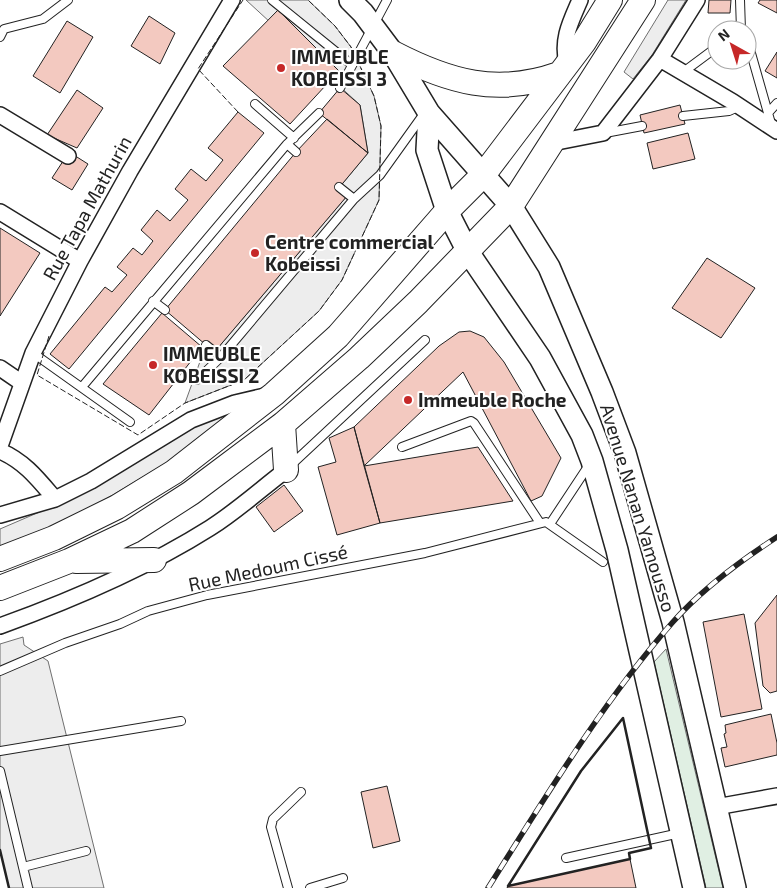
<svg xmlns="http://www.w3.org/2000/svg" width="777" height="888" font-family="'Exo 2',sans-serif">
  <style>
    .green { fill: #e0efe3; stroke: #6f6f6f }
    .parking { fill: #ededed; stroke: #6f6f6f }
    .building { fill: #f3c9c0; stroke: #222 }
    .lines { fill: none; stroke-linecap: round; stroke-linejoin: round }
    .service-casing { stroke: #222; stroke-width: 10 }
    .minor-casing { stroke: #222; stroke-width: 18 }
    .secondary-casing { stroke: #222; stroke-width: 24 }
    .primary-casing { stroke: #222; stroke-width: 26 }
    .service { stroke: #fff; stroke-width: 8 }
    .minor { stroke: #fff; stroke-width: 15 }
    .secondary { stroke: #fff; stroke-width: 21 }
    .primary { stroke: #fff; stroke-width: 24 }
    .rail-casing { stroke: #222; stroke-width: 5.5 }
    .rail { stroke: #fff; stroke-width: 4; stroke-dasharray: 11; stroke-linecap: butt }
    .fence { stroke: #222; stroke-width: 1; stroke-dasharray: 6 2.5; stroke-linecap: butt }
    .wall { stroke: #222; stroke-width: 2.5 }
    .poi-dot { fill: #c62828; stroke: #fff; stroke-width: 2 }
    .labels { text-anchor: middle; stroke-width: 4; stroke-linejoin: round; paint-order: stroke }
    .poi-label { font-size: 19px; font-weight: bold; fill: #222; stroke: #fff; text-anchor: start }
    .street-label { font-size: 19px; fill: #222; stroke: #fff }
  </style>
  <rect width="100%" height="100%" fill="#fff"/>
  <path class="green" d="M666,649L723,888H706L654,662Z"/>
  <path class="parking" d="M246,0H308L335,26L351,47L374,96L381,126L379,200L342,280L319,311L244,380L185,403L206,345L217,349L347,196L338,189L368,153L360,105Z
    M668,0H686L652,55L633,79L624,72Z
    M235,411L168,462L84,512L0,549V529L58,504L196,421Z
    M23,637L24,645L48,661L104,888H9L0,850V644Z"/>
  <path class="building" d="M709,0H731L730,13H708Z
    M760,0H777V13L758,3Z
    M278,10L339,71L290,124L223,66Z
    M149,16L175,33L160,64L131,46Z
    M67,21L93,37L60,93L33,76Z
    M777,52V78L765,71Z
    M340,88L360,105L368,153L319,113Z
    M77,90L103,108L77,148L47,135Z
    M680,105L685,124L644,133L640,115Z
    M238,112L264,133L69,369L50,354L105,287L112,292L127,275L117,267L133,248L142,255L153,241L141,230L157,210L170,221L188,200L175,189L191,169L206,181L223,160L208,148Z
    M327,119L368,153L338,189L347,196L217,349L208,342L206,345L165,310L296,152Z
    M688,133L695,159L653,169L647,143Z
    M69,152L88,164L72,190L52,178Z
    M0,228L40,253L0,316Z
    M707,258L755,288L721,338L672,308Z
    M162,313L202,347L149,415L103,384Z
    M470,331L484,337L504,362L561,458L542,496L531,501L463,372L364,466L354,427L439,346L459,332Z
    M354,427L380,523L337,535L318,467L336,462L329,438Z
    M478,447L513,501L380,523L364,466Z
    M284,485L303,511L274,532L256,507Z
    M777,595V691L770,693L763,686L755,623Z
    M744,614L762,709L721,717L703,622Z
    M771,714L777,743V755L725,767L721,748L727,747L724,734L726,733L725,725Z
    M387,786L400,841L373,848L361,792Z
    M630,859L636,888H507L508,886Z"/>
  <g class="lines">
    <defs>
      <path id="service" d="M272,0L351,64
        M740,0L741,30
        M0,37L4,29L43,19L68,0
        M747,39L772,127
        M682,73L717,47
        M340,88L387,0
        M255,104L294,138
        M768,113L777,103
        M683,116L729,111L738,107
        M605,133L642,126
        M287,144L296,152
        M339,187L354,199
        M153,301L165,310
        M206,345L221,357
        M33,353L130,422
        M197,380L221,357L354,199L380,175L423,115
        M82,387L287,144L319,113
        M402,447L471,421L474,423L540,523
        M291,465L425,340
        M550,524L589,465
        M0,671L65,643L120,624L148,611L207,595L425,553L546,522L603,562
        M0,751L181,721
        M0,771L28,888
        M566,858L680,833
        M23,867L86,851
        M288,888L271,827L273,819L301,792
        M310,888L343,878"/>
      <path id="minor" d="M660,59L733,102L777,131
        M567,63C561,39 571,21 580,0
        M0,115L68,156
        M552,143L603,133L660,59L697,0
        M0,212L80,261
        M0,368L22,383
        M0,446L33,353L80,261L130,171L232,0
        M0,451C24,461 38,479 55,499
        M0,515L55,499L91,481L191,420L235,403L265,396
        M0,626C72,600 145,569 210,528C237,511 261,489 286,470
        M716,807L777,796"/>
      <path id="secondary" d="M350,0L363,13L393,53L429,113L511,206L549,267L602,392L625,453L673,622L735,888
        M429,113L427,150L447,211L468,252L540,358L582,435L592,461L617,550L694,888"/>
      <path id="primary" d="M393,53C449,82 497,96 559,74
        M283,424L286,470
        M0,559L54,538L117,507L174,472L274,394L338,336L447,211L484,174L584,42L610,0
        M76,561L154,560
        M0,588L69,561L132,531L191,493L283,424L359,358L418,302L511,206L643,0"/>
    </defs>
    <use href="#service" class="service-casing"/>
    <use href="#minor" class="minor-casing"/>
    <use href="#secondary" class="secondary-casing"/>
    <use href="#primary" class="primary-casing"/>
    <use href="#service" class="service"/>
    <use href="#minor" class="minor"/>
    <use href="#secondary" class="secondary"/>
    <use href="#primary" class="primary"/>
    <defs>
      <path id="rail" d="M488,888C545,798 601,704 672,623C701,590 740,561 777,537"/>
    </defs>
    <use href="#rail" class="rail-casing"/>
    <use href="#rail" class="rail"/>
    <path class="fence" d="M238,112L198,69L243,0
      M49,336L37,375L138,435L185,403L244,380L319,311L342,280L379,200L381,126L374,96L351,47L335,26L308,0"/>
    <path class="wall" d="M623,718L651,848L629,853L630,859L508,886L581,771Z
      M0,850L9,888"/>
  </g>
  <g class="poi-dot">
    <circle cx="281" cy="68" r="5"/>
    <circle cx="255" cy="253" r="5"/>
    <circle cx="153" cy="365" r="5"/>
    <circle cx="408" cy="400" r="5"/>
  </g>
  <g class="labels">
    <g class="poi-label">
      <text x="291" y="64">IMMEUBLE<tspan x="291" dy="22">KOBEISSI 3</tspan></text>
      <text x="265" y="249">Centre commercial<tspan x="265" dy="22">Kobeissi</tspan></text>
      <text x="163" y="361">IMMEUBLE<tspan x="163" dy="22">KOBEISSI 2</tspan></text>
      <text x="418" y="407">Immeuble Roche</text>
    </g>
    <g class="street-label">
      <text transform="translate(87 208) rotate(-61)" y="7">Rue Tapa Mathurin</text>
      <text transform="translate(638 508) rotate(73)" y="7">Avenue Nanan Yamousso</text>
      <text transform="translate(268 568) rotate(-12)" y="7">Rue Medoum Cissé</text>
    </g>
  </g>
  <g transform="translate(732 45) rotate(321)"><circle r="24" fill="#ffffff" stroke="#a7a7a7"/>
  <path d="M0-4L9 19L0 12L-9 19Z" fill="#c62828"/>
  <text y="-8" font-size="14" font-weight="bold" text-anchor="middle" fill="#222222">N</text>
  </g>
</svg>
